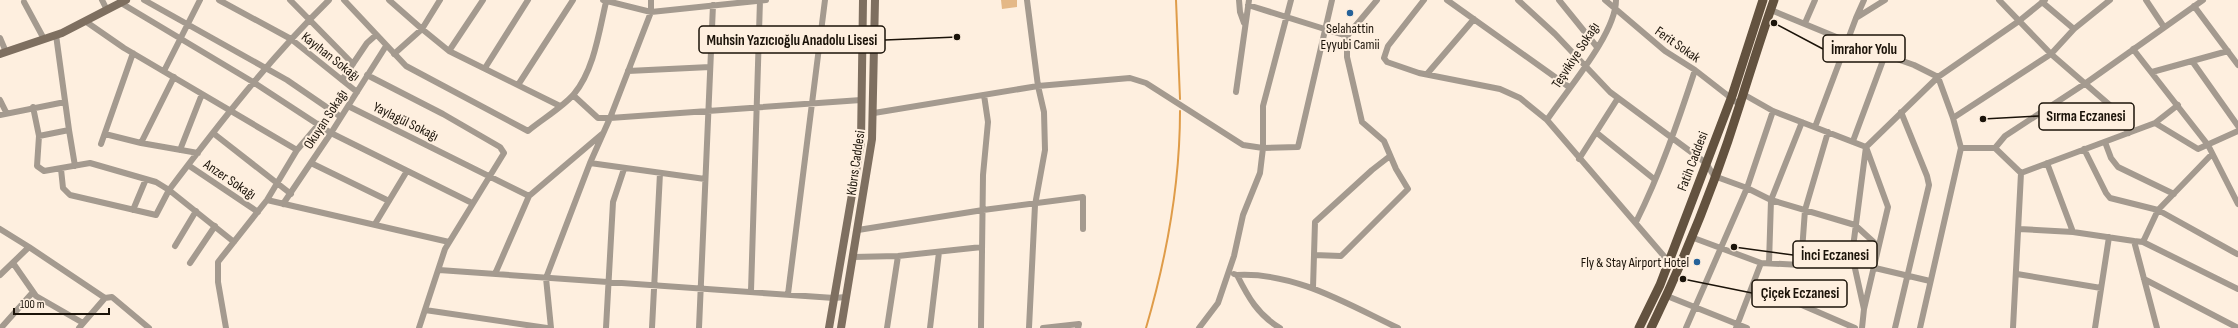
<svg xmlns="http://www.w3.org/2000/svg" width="2238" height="328" font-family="'Sofia Sans Condensed',sans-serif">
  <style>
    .green { fill: #e4b887 }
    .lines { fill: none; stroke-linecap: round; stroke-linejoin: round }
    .stream { stroke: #df9c49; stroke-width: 2 }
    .street { stroke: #a49a8f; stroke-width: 6 }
    .secondary { stroke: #7e6f60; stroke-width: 8 }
    .primary { stroke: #63523f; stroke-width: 9 }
    .poi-dot { fill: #266299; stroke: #feefdf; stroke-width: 1.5 }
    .labels { text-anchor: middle; stroke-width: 4; stroke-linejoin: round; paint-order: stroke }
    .poi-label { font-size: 14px; fill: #1b1309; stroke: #feefdf }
    .street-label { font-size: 14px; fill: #1b1309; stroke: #feefdf }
    .leader { fill: none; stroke: #1b1309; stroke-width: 1.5 }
    .callout-dot { fill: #1b1309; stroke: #feefdf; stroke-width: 1.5 }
    .callout { fill: #feefdf; stroke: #1b1309; stroke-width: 1.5 }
    .callout-label { font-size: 15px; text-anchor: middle; font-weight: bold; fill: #1b1309 }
  </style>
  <rect width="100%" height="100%" fill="#feefdf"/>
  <path class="green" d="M1001,0H1017V7L1002,9Z"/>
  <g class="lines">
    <path class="stream" d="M1176,0L1180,99
      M1146,328C1167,256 1180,186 1180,111"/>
    <path class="street" d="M102,0L107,10
      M144,0L287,80L341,117
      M219,0L291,39L357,92
      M290,0L353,64
      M344,0L406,66L528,131C541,120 563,107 574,94C594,70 599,32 606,2
      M389,0L422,29L449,51L560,106
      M603,0L651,12L766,0
      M1027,0L1038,86L1044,112L1045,150L1035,205L1029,328
      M1239,0L1240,12L1244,23
      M1424,0L1388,46L1384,58L1387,62L1419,73L1500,89L1520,98L1547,120L1669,262
      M1447,0L1569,87
      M1518,0L1555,34L1610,92L1706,163L1714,176L1747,188L1771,200L1855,225L1878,246L1852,255L1801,265L1761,263L1691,237
      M1559,0L1597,47
      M1605,0L1665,51L1695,70L1740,105
      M1999,0L2051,54L2112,107L2129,133
      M2146,0L2164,27
      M24,2L44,39
      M2042,2L2074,29
      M121,3L253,82L331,133L472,203
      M1248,5L1347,36
      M2194,6L2238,65
      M1771,10L1846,41L1914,65L1938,77L1953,118L1961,148H1995L2021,173L2013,328
      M1856,18L1864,0
      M85,21L124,48L297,150
      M1805,23L1815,0
      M0,38L6,52
      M2133,49L2208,145L2238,204
      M449,51L483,0
      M394,54L422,29L440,0
      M2192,61L2238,126
      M485,68L528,0
      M164,71L200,0
      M628,71L710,67
      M2152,72L2228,51
      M1427,74L1474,19
      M367,75L443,114L500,147L504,153L445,249L419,328
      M342,80L367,43L376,35
      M518,85L573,0
      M1236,92L1249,0
      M1743,94L1773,111L1866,147L1888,207L1864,309L1862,328
      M573,95L598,118H610L651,12V0
      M0,100L6,112
      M348,106L529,196
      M33,107L39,136L37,166L44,171L90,163L156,182L169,190L156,215L70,195L63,188L61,169
      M874,113L1038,86L1130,78L1146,83L1243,145L1263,148L1298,147L1332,0
      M0,115L65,102
      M1953,118L2051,54L2074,29L2110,0
      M1547,120C1566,91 1616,34 1616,0
      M2155,123L2178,105
      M1815,127L1856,18L1885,0
      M69,130L75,166
      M213,133L291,194
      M1597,133L1654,179
      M105,134L141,143L198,153
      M39,136L69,130L56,35
      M1853,141L1885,55
      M2105,142L2111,158L2118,167L2174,194
      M141,143L174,77
      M101,144L133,53
      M1995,148L2005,136L2086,83L2203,0
      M2084,149L2106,193L2110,198L2158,210L2237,254
      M180,150L202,94
      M1579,159L1618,98
      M311,163L389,201
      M590,163L705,179
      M2047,163L2073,232
      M188,165L258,212
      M2021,173L2155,123L2198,149L2238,131
      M267,200L449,242
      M283,204L331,133L386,46
      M133,210L146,179
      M1636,222C1660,174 1678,122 1695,70
      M375,224L407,171
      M0,229L29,247L0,275
      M2019,229L2073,232L2134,241
      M858,230L983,210L1083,197V229
      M234,242L169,190C219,124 270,58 329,0
      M2143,242L2238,289
      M175,246L196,211
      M29,247L105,298
      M1314,255L1341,256L1408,189L1396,169L1384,141L1362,122L1347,57V36L1377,0
      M853,257L898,256L982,247
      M13,263L36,296L83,323
      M190,263L215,226
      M1769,263L1771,200L1802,122
      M1801,265L1805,210L1828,132
      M1875,268L1930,281
      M439,270L834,298L846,297
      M495,274L529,196L602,134
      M1234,274L1237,275C1248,297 1258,315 1280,328
      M2017,274L2101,288
      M1237,275C1295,272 1347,304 1398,328
      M2144,279L2238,328
      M1753,284L1855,328
      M1313,288L1315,222L1372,170L1390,156
      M751,291L760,0
      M788,294L825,0
      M1667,296L1747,328
      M1864,309L1852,255L1866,147L1938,77L2019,21L2045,0
      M425,310L547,328
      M1,328L33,292
      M79,328L105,298L112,297L149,328
      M226,328L218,282V262L267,200L297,150L319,124
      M551,328L546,278L590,163L610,118L861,100
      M606,328L613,202L624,169
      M652,328L660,173
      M699,328L713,5
      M887,328L898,256
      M930,328L939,252
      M981,328L983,175L988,122L984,95
      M1043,328L1079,324L1078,328
      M1199,328L1218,303L1234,256L1243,215L1260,173L1263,148V106L1291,0
      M1686,328L1747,188L1773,111
      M1736,328L1761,263
      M1895,328L1929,185L1927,176L1901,112
      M1920,328L1961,148
      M2095,328L2109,237
      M2157,328L2134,241L2143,242L2158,210L2212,154"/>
    <path class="secondary" d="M0,54L62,33L126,0
      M829,328L861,142L863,0
      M841,328L872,139L875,0"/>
    <path class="primary" d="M1639,328L1660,285L1732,96L1763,0
      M1651,328C1685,258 1717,178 1740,104C1751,69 1762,34 1774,0"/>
  </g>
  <g class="poi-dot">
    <circle cx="1350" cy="13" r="4"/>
    <circle cx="1697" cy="262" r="4"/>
  </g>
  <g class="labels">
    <g class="poi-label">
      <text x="1350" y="33">Selahattin<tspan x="1350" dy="16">Eyyubi Camii</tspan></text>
      <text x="1689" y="267" text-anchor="end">Fly &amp; Stay Airport Hotel</text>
    </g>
    <g class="street-label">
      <text transform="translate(1678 44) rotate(35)" y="5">Ferit Sokak</text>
      <text transform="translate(1575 55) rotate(-57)" y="5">Teşvikiye Sokağı</text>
      <text transform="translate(331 56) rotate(38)" y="5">Kayıhan Sokağı</text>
      <text transform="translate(325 119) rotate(-57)" y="5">Okuyan Sokağı</text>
      <text transform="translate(406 121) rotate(26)" y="5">Yaylagül Sokağı</text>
      <text transform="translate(1692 161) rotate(-69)" y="5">Fatih Caddesi</text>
      <text transform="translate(855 163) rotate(-82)" y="5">Kıbrıs Caddesi</text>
      <text transform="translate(230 179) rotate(34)" y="5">Anzer Sokağı</text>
    </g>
  </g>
  <path class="leader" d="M957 37L885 40M1774 23L1823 49M1983 119L2039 116M1734 247L1793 255M1683 279L1752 293"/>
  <g class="callout-dot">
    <circle cx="957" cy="37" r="4"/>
    <circle cx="1774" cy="23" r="4"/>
    <circle cx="1983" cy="119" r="4"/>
    <circle cx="1734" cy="247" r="4"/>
    <circle cx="1683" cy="279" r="4"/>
  </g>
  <g class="callout">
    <rect x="699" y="26" width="186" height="27" rx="4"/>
    <rect x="1823" y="35" width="82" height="27" rx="4"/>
    <rect x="2039" y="103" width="95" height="27" rx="4"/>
    <rect x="1793" y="241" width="84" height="27" rx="4"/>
    <rect x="1752" y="280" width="95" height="27" rx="4"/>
  </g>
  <g class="callout-label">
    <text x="792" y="45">Muhsin Yazıcıoğlu Anadolu Lisesi</text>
    <text x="1864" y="54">İmrahor Yolu</text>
    <text x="2086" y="121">Sırma Eczanesi</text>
    <text x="1835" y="260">İnci Eczanesi</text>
    <text x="1800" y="298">Çiçek Eczanesi</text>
  </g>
  <path d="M14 308v6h95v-6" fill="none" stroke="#1b1309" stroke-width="2"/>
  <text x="20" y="308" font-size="12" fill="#1b1309" stroke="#feefdf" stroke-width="3" paint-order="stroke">100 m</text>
</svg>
